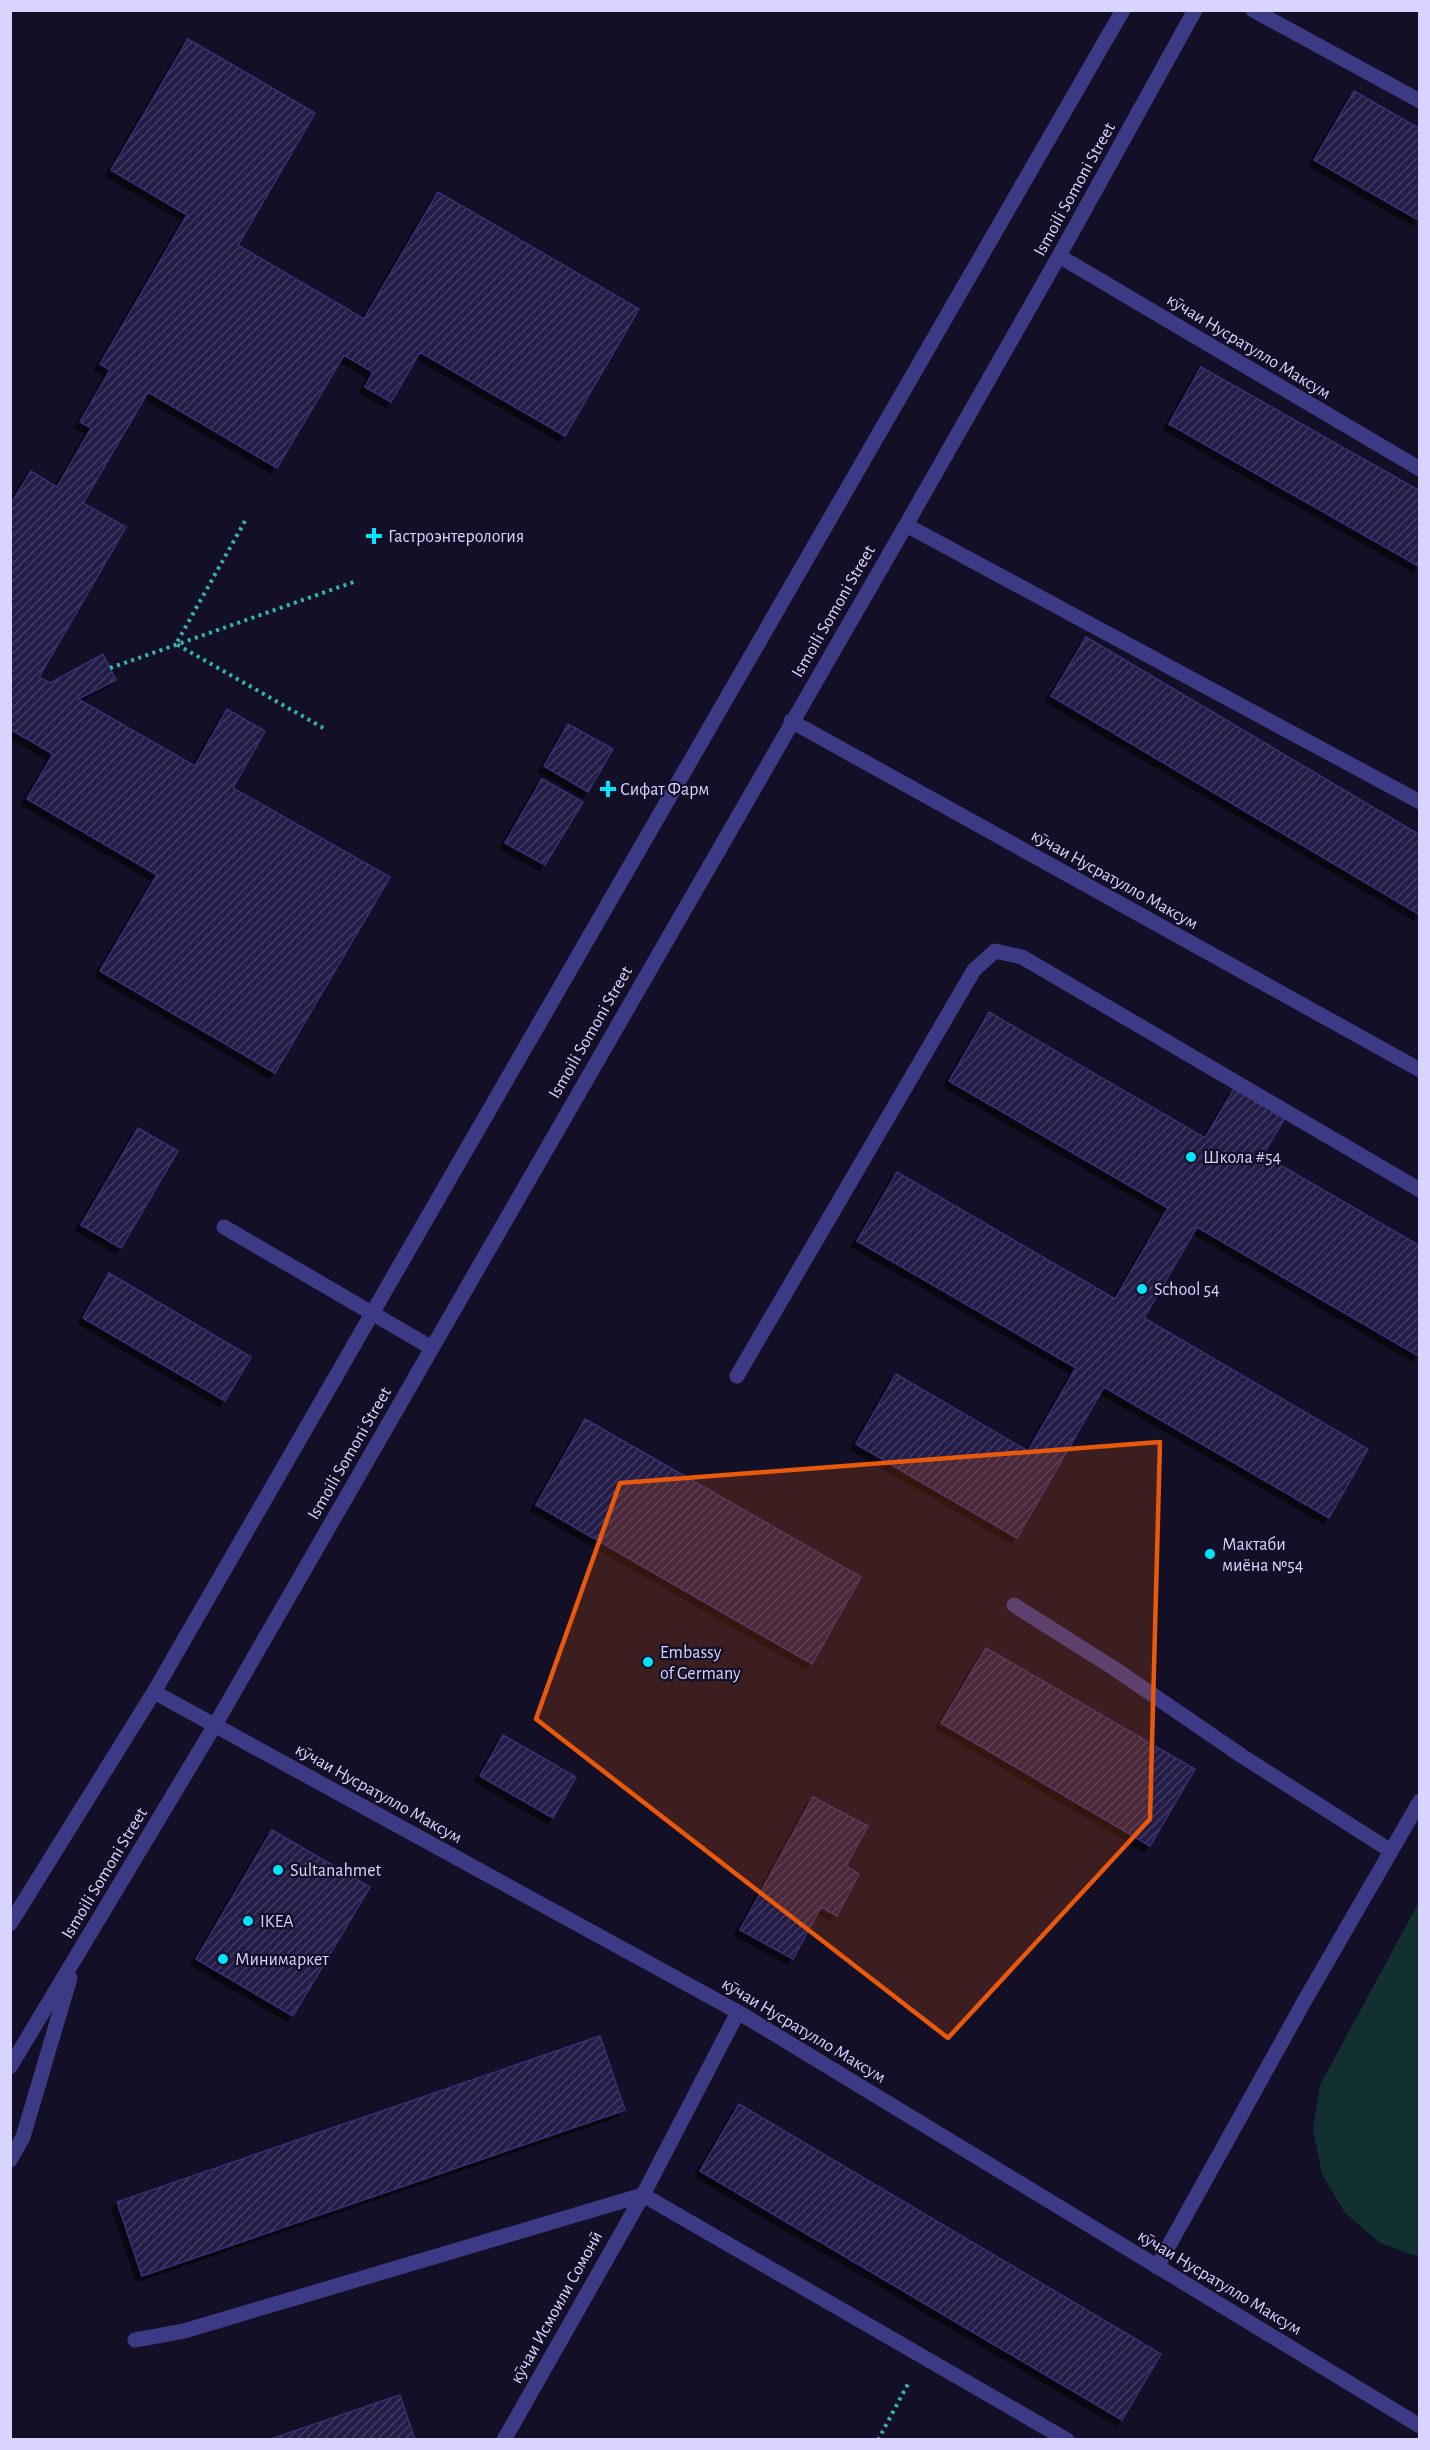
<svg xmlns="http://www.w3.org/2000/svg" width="1430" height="2450" font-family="'Alegreya Sans',sans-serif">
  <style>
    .green { fill: #12302f }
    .building { fill: url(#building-hatch); stroke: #3b2d73; stroke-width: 1.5; filter: url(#shadow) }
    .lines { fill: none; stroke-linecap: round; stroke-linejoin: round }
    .path { stroke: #2fb8b0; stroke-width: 4; stroke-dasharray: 3 4.5; stroke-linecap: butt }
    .minor { stroke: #3d3a85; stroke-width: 15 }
    .marked { fill: #e8590c; fill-opacity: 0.2; stroke: #e8590c; stroke-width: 4.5; stroke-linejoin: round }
    .poi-dot { fill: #00e5ff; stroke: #130f26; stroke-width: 2 }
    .labels { text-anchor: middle; stroke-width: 4.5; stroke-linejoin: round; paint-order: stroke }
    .street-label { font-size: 18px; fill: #d9d4ff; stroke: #130f26 }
    .poi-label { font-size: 18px; fill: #d9d4ff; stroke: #130f26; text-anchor: start }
  </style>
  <defs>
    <pattern id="building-hatch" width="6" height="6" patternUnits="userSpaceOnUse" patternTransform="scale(1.5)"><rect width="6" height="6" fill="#241b47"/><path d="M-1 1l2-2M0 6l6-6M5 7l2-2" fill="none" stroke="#433b63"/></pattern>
    <filter id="shadow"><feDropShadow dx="-5.5" dy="5.5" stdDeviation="0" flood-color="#0009"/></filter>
  </defs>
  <rect width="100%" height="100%" fill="#130f26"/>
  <path class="green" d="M1419,1902V2257L1380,2243L1345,2213L1322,2174L1313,2129L1320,2085Z"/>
  <path class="building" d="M188,39L315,113L238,245L364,319L438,192L639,309L565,436L420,352L391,402L365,387L373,372L344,355L277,468L148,392L83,503L126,527L39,677L50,683L103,654L116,680L78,699L195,766L227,709L265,731L233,788L390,877L275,1073L100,971L157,875L27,799L53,754L10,729V505L31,471L57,487L91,428L80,422L110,370L100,364L187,215L111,170Z
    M1354,91L1420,129V221L1314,160Z
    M1201,367L1420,491V567L1169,424Z
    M1086,637L1420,835V915L1051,696Z
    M568,724L613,749L588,792L544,766Z
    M542,779L583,802L545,865L505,843Z
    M989,1012L1205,1138L1235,1087L1286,1116L1263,1155L1420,1246V1357L1197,1227L1144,1318L1368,1449L1329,1518L1104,1387L1017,1538L856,1444L896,1374L1028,1451L1076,1368L857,1241L897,1172L1115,1299L1168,1208L949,1081Z
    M138,1128L178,1151L121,1248L81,1225Z
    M109,1273L251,1357L225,1401L83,1318Z
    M585,1419L861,1577L812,1664L536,1505Z
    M986,1648L1195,1769L1150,1846L941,1723Z
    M503,1735L576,1777L553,1818L480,1776Z
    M813,1797L868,1826L846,1866L859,1874L837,1916L821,1907L793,1959L740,1930Z
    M272,1830L370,1887L293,2016L196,1959Z
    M600,2036L625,2110L142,2276L117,2202Z
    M739,2104L1161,2354L1122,2420L700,2171Z
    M400,2395L415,2440H268Z"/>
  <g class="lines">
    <path class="path" d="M245,521L176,644L325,729
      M110,668L354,582
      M878,2440L909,2382"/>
    <path class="minor" d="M1253,10L1420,101
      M1059,256L1420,469
      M906,525L1420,802
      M791,721L1420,1070
      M224,1227L432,1348
      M737,1376L974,970L995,951L1022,957L1420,1190
      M1014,1605L1115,1669L1242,1756L1391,1851
      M154,1692L738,2012L1420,2426
      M10,1924L154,1692L1123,10
      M10,2067L215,1725L906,525L1059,256L1195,10
      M10,2160L23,2137L70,1978
      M1157,2267L1305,2000L1420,1801
      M135,2340L184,2331L643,2195L1067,2440
      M504,2440L643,2195L738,2012"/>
  </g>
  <path class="marked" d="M1160,1442L1150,1819L948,2038L536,1719L620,1483Z"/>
  <g class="poi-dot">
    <path d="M371 527h6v6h6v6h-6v6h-6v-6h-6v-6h6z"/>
    <path d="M605 780h6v6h6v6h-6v6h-6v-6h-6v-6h6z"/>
    <circle cx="1191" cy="1157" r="6"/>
    <circle cx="1142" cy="1289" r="6"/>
    <circle cx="1210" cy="1554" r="6"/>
    <circle cx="648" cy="1662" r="6"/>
    <circle cx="278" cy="1870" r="6"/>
    <circle cx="248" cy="1921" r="6"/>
    <circle cx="223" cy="1959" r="6"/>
  </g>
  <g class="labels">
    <g class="street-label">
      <text transform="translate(1074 189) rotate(-61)" y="6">Ismoili Somoni Street</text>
      <text transform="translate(1249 346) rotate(31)" y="6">кӯчаи Нусратулло Максум</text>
      <text transform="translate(833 611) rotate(-60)" y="6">Ismoili Somoni Street</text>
      <text transform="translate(1115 879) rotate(29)" y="6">кӯчаи Нусратулло Максум</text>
      <text transform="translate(590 1032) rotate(-60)" y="6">Ismoili Somoni Street</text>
      <text transform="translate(349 1453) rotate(-60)" y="6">Ismoili Somoni Street</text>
      <text transform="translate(379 1793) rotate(29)" y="6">кӯчаи Нусратулло Максум</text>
      <text transform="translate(104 1873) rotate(-59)" y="6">Ismoili Somoni Street</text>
      <text transform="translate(804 2030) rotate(31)" y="6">кӯчаи Нусратулло Максум</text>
      <text transform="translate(1220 2282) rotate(31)" y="6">кӯчаи Нусратулло Максум</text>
      <text transform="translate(556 2307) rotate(-61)" y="6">кӯчаи Исмоили Сомонӣ</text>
    </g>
    <g class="poi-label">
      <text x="388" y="542">Гастроэнтерология</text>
      <text x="620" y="795">Сифат Фарм</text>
      <text x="1203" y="1163">Школа #54</text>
      <text x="1154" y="1295">School 54</text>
      <text x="1222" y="1550">Мактаби<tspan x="1222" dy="21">миёна №54</tspan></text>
      <text x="660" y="1658">Embassy<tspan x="660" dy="21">of Germany</tspan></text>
      <text x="290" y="1876">Sultanahmet</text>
      <text x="260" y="1927">IKEA</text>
      <text x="235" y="1965">Минимаркет</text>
    </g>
  </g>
  <rect width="1430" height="2450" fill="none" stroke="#d9d4ff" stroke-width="24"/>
</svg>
